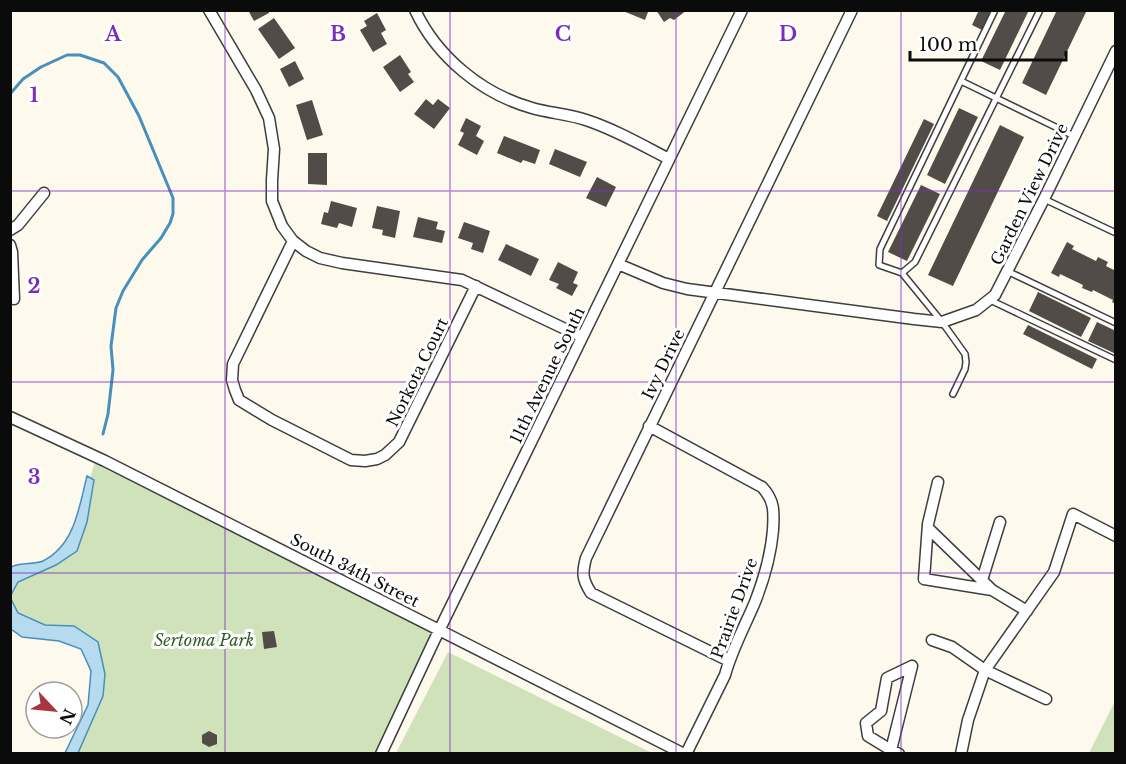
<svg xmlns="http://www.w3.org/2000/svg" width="1126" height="764" font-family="'Libre Baskerville',serif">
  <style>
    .green { fill: #d0e2ba }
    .water { fill: #b6dbee; stroke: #4790bc; stroke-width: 1.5 }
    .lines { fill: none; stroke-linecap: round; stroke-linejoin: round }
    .stream { stroke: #4790bc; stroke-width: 3 }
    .building { fill: #524c49 }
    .lane-casing { stroke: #3e3e3e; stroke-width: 8 }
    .street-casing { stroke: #3e3e3e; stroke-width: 13 }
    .lane { stroke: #fff; stroke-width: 5 }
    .street { stroke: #fff; stroke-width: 10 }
    .grid { fill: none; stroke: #7b2cbf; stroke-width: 1.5; stroke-opacity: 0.55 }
    .labels { text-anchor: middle; stroke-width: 6; stroke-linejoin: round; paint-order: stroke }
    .street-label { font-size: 16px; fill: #0b0b0b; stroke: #fff }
    .park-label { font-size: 16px; font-style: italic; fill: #315a24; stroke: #fff }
    .grid-label { font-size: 20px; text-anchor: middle; font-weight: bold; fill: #7b2cbf; stroke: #fff; stroke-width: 6; stroke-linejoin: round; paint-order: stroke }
  </style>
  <rect width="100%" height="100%" fill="#fdf9ec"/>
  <path class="green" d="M95,462L440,629L381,753H72L96,706L91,648L11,620L10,580L50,562L71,539Z
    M448,652L652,753H396Z
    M1115,701V753H1089Z"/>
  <path class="water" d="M87,476L94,480L87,522L77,551L56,565L18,582L11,595V567C21,562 33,565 43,561C75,545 79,507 87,476Z
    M11,599L18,613L45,625L74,626L98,642L105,674L103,696L78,753H65L88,705L91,671L81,649L59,641L22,637L11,629Z"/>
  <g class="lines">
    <path class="stream" d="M10,94L23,79L41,67L67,55H80L104,63L118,77L139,116L173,198V214L170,223L161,238L142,260L123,291L116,308L111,346L113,370L108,414L103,434"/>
  </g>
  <path class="building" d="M248,10H268L269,13L254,21Z
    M644,10L648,12L645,20L623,11Z
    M656,10H687L674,20L670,18L664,22Z
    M979,10H991L982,30L972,25Z
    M1006,10H1029L1000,70L981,61Z
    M1057,10H1087L1046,95L1022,83Z
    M377,13L386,30L381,33L387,44L373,52L360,30L367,26L364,21Z
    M274,18L295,48L279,59L258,29Z
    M400,55L411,72L408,74L414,82L400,92L383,67Z
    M295,61L304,79L289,87L280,69Z
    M426,99L433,105L438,99L450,108L434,129L414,114Z
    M312,100L323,135L307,140L296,105Z
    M959,108L978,117L945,184L927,175Z
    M466,118L481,126L476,136L484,141L477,155L458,145L464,133L460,131Z
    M924,119L934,124L887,221L877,216Z
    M1000,125L1024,137L953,286L928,275Z
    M504,136L540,150L535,164L523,160L521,163L497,153Z
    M555,149L587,162L580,177L549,164Z
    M308,153H327V185L308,184Z
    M597,177L616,187L606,207L586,198Z
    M921,185L940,194L907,261L888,252Z
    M331,201L357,208L352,227L339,223L337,228L321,224L324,212L328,213Z
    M377,206L400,211L395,238L382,235L383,230L372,228Z
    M418,217L438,222L436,229L445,231L442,243L413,237Z
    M464,222L490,231L483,253L471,249L473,243L458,238Z
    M1067,242L1074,246L1072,249L1096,261L1098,257L1108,262L1106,266L1116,271V304L1112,302L1113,300L1093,290L1092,292L1082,288L1083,285L1060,274L1059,277L1051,273Z
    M506,244L539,259L531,276L498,260Z
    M558,262L578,272L573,283L578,285L572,296L556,288L559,284L549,280Z
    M1038,292L1091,318L1081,337L1029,311Z
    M1097,322L1116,331V354L1088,341Z
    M1028,325L1097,359L1092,369L1023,334Z
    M274,631L277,647L264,649L262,632Z
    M209,731L217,735V744L209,747L202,743V735Z"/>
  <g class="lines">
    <defs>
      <path id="lane" d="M995,10L880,249L879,265L902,273L915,262L1040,10
        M961,81L1074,136
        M1044,199L1116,233
        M1007,271L1116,323
        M902,273L942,322L965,354L966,362L965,369L953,394
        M990,300L1116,360"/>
      <path id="street" d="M209,10L256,90L269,118L274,149L272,180V201L282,226L293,241L306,251L320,258L342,263L462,280L582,337
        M415,10C437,57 482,94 532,108C549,113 568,114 586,120C614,129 642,145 669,159
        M10,230L18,225L44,193
        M293,241L233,364L232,380L235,390L239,400L272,420L351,460L365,461L377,459L385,455L399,442L476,286
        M10,245L12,252L14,299
        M618,264L663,283L687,289L914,319L942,322L976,310L995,295L1044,199L1116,51
        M10,417L105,461L684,754
        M649,426L762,487C775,501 774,512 773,530C771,554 764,579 755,602C745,626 732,649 725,675L686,754
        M938,482L928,524L924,579L992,590L1027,611
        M928,528L992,590
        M982,580L1000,522
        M932,640L952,647L985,670L1046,699
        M729,661L591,593C582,579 582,573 586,558L852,10
        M891,750L868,736L866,723L881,711L887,678L912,666
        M381,754L433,643L742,10
        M899,754L891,750L912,666
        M961,754L968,720L985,670L1054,572L1073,514L1116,536"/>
    </defs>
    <use href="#lane" class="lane-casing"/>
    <use href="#street" class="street-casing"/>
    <use href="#lane" class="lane"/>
    <use href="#street" class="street"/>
  </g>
  <path class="grid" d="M225,10V754M450,10V754M676,10V754M901,10V754M10,191H1116M10,382H1116M10,573H1116"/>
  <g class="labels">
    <g class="street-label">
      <text transform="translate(1029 194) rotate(-64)" y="6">Garden View Drive</text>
      <text transform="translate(663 364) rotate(-64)" y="6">Ivy Drive</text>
      <text transform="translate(417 372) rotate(-64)" y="6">Norkota Court</text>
      <text transform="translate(547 375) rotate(-64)" y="6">11th Avenue South</text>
      <text transform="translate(355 570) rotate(27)" y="6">South 34th Street</text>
      <text transform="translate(734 608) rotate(-70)" y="6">Prairie Drive</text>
    </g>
    <g class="park-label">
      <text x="204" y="646">Sertoma Park</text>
    </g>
  </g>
  <g class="grid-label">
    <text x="113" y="41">A</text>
    <text x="338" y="41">B</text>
    <text x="563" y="41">C</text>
    <text x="788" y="41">D</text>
    <text x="34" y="102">1</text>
    <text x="34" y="293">2</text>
    <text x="34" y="484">3</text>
  </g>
  <rect width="1126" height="764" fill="none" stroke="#0b0b0b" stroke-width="24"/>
  <g transform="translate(54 710) rotate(116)"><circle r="28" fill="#ffffff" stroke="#9d9d9d" stroke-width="1.5"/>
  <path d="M0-4.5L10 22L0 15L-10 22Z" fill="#a9353e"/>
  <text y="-9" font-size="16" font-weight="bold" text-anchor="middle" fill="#0b0b0b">N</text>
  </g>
  <path d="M910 51v9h156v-9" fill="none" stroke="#0b0b0b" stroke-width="3"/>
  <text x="919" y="51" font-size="18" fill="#0b0b0b" stroke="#ffffff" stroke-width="4.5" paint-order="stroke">100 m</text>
</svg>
